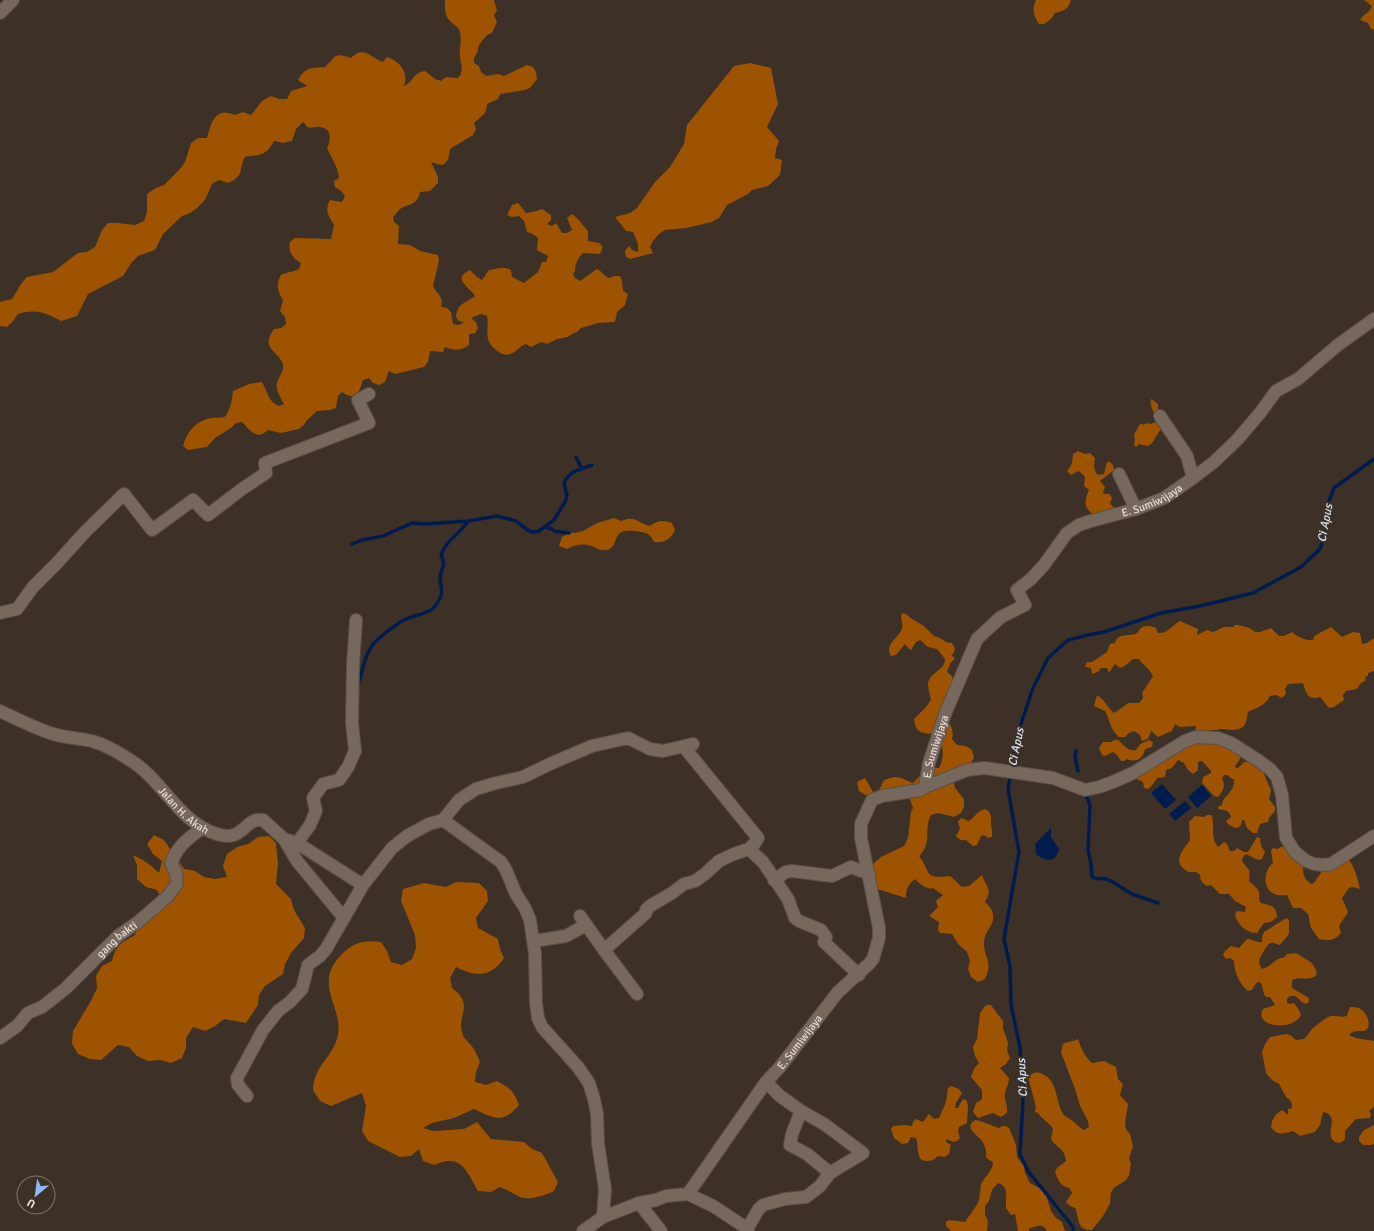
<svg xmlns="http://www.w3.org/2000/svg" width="1374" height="1231" font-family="Signika,sans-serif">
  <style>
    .forest { fill: #9d5300 }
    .water { fill: #001c4f }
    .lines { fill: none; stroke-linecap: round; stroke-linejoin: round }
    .stream { stroke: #001c4f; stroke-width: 3.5 }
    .minor-casing { stroke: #5a4f47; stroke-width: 14 }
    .minor { stroke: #76685d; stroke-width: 12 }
    .labels { text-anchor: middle; stroke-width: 4; stroke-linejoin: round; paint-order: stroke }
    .street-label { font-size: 11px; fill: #e4dcd6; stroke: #3d3027 }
    .water-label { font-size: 12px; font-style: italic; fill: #d7e4f8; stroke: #3d3027 }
  </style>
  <rect width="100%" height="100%" fill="#3d3027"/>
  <path class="forest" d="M445,0H494L497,11L494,15L497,22L492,33L487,35L479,45L477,53L474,58V63L479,66L481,72L486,76L498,74L504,76L527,65L533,67L536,72L537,79L530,88L525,90L500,94L498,99L487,104C487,115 481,116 474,123L476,129L473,135L450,149L448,160L443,165L437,164L431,162L438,177V183L430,191L420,192C418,203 412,204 403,207C399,209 396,214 393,217L394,222L399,226L398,244L410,245L420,251L438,255L439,261L433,286C437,294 444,297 441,307L447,308L451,312L453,324L459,325L464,322L459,321L456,317C458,302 465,304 475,296C470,287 451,279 470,270L477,277L482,280L489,270L500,268H506L511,270L512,277L524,283L538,272L542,262H546L548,256L537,250L538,238L533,234L527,232L524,221L519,216L512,217L507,215L512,205L518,203L526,213L537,211L542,209L551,215V220L547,224L552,226L556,223L562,233H567L572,230L567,218L572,214L576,217L588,231V241L599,243L603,247L600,254L583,253C578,258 575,264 575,271L573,274L575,278L580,281L597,269C602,271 604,276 609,278L614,276H620L622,281L623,291L628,294L625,305L617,312L615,322L598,323L581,328L577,332L572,334L568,337L557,339L547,344L541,342L531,347L526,344C519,346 516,353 510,354C504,356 500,353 496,350C482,339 490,330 487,316L481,314L471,318L476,322L478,328L475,333L469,334V345C460,351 455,351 445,347L443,352L430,351L428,362L424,367L395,374L389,371L385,382L379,385L373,383L369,378L363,380C359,393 356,402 342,392L338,396L336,408L330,410L317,411L307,420L304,425L299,429L281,433L268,430C257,441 250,430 242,422L236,423L231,428L215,438L207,447L188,450L183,446C187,432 195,421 211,418C217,417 220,419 226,416L231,404L233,391L249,384L262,382C268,392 268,402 279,406L284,404C281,398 275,390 277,383C279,377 284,371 283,365C280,351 259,350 274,329L281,328L286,324L285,317L280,311L283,300C277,291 276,284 281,275C288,272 293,272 299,269L301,263C292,258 288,251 290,242L295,238L331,239L334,225C329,216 324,211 330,200L342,202L345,196L341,191L335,187L334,181L339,178C338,166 331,158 327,148C331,140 332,128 320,127C316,126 312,129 307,127C306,125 304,123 303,122L296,129L292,141L283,143L274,141C265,157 261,154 245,157C238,170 245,176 228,183L219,180L212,184L205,200L197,208L190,213L182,216L163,234L155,250L138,256L132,262L123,276L88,294L77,316L61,321C44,312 37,309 18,314L13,321L7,327L0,326V302L12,299L21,284L27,277L53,272L78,253L87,252L95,247L102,230L108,223H117L135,225L144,221L147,212V194L156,188L164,185L180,169L185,162L191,143L198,138H207C211,122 216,106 235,115L243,112L251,115L262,101L271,96L279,99H287L291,91L307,86L298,80C305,67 311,68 325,67C337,56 333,52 351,58C364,45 370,57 383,62L387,57C400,61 409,73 404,86C414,82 412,73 425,71L435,79L441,81L446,77L458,78C459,76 461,75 461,73C463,67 460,62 460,57C459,49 462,41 460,32C458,26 454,25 450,21C444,15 445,7 445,0Z
    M1036,0H1071C1069,9 1063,11 1055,13L1051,19L1044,24H1039C1033,16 1032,8 1036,0Z
    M1364,0H1374V30L1371,29L1368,23L1360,20C1363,14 1370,13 1372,6Z
    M750,63L771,68L778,104L767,127L779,141L776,149L775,158L782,160L780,175L768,186L752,190L748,194L727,205L719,218L712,222L686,228L665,230L659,234L653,241L650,247L653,253L630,259L626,257L625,251L629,246L632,250L638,252V244L633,232L626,231L615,217L630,213L637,208L655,182L670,167L684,144L687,125L734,66Z
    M1151,399L1153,400L1158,404V412L1163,428C1156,432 1156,442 1148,446L1139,444L1136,447L1134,445L1135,440L1134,434C1137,431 1138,426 1141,423L1143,425L1148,423L1150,424L1156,422C1156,414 1149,407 1151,399Z
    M1078,451L1085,454L1090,453L1095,458C1094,464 1093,470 1098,475L1104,474L1107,462H1110L1113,465L1114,470L1100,481L1105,487L1103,492L1104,494H1109L1111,496L1112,498L1110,503L1114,508V511L1096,516C1083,509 1084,501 1089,490L1084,486L1085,477L1079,471L1071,475L1067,471L1072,464L1073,454Z
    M614,518L621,521C636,515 637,523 650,526C658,520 663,520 672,523L675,530C671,539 665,543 654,542C653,540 651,536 649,535C645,531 624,529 620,533C614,538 616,550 605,550C599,551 596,547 591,546C582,543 574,545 567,549L559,546L562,537L569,533H575L583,531L597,523Z
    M903,613L906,614L912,619L924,626L934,636L940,638L946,642L952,643L955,648L954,653L951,655L955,658L950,664L947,672L952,676L954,684L946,720C952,726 954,731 952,739L957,745L966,746L972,750L974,758L970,764L953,778L955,788L964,799V807L961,813L954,817L938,813L931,815C923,831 933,843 919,856C932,873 923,879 950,876L962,887L969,886L982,875C986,887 993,889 985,902C989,906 993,910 993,915C995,925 984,932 984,942C983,957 994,960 985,979L978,982L971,977L968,969L970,961L967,952L958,944L952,934L940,933L938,930L939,922L929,916L938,907L936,901L943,895L933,888C926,890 920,884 915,879C908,884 906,889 906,898L874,888L870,871L874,863L881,857L904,846L908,838L911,812L913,808L910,799C900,795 895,796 885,802L874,800L859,791L857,782L865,778L876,797L884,780C900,774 899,778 913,783L919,777L923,768H939C945,757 943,746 938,735C924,732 916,736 914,719L926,707L931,700C930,695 928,689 928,684C929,672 945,671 945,659L937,649L928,647L920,640L916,642L911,650L909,649L905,644L896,655L891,656C884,645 897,639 901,631C904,626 901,620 901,615Z
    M1180,621L1198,629L1197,635L1207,630L1213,632L1224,627H1234V625C1241,625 1250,627 1255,632H1260L1271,628L1279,636H1284L1292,632C1298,637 1306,641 1313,640L1314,636L1331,627L1342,637L1353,632L1360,633L1362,644L1367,643L1374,638V671L1368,673V676H1366L1365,681L1361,683L1357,689L1346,691L1343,695L1344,700L1334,707L1329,708L1320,697C1308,701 1306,693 1303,683L1288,684L1285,689L1286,694L1282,698L1276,695L1270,696C1266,705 1257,708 1248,712C1247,715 1247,719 1246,722C1243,732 1230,730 1222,729C1218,729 1214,731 1209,730L1211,734L1245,755L1240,758L1239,761L1235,766L1237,769L1244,762H1251L1261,766L1266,779L1271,790L1269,799L1275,807V811L1269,818L1268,822L1260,824L1257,833H1253L1247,828L1244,820H1242L1241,825L1238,828C1233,828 1228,825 1226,821L1231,817C1229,809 1225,811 1218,809V807L1222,805C1224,793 1234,795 1234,779H1232L1227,775H1224L1222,778C1226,785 1223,792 1218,797L1214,796L1202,783L1203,777L1211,773V771L1202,761L1198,762V770L1193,774L1188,770L1184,763L1178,760L1172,768L1166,770L1165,777L1157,778C1155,782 1151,787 1148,789L1144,788L1143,782L1137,779V777L1157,764L1156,766H1157L1158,761L1195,733L1196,726L1180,727L1175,724L1172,731L1158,737L1151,731L1148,739L1142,741L1140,735L1134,731L1129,733L1125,737H1119C1109,728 1111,722 1105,711L1094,706L1097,695C1104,699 1107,707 1114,713L1123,707L1128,703H1139L1143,698L1142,692C1147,687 1148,682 1153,677C1150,668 1143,666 1139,659H1133L1125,666L1120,668L1115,664L1109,673L1107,668H1101L1098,672L1092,674L1091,668L1085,667L1087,662H1092L1107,652L1110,644L1115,643C1118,632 1130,637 1137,633C1139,632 1139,629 1141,628C1146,625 1151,626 1156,628L1158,633C1168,634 1172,625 1180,621Z
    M1114,740H1118C1124,745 1128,752 1136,750L1140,744L1149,740L1153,742L1152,747L1145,749C1143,759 1136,763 1127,759L1124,761H1121L1117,755L1113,752L1105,756L1102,755L1099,748L1103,742H1111Z
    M985,809C992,812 991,817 991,823C991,828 993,831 992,837L988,838L984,835L981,836L977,845L973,846L966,840C962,841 959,840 956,836L960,829L958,822L961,818L969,821C975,817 977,811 985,809Z
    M1207,815H1211C1216,822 1209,836 1218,847L1224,842L1227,844L1230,851H1234L1237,848L1244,852H1248L1257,837L1260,838L1261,846L1265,852L1262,859L1258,860L1246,854L1243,857L1242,861C1250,873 1250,866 1249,881C1252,884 1257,887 1259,892C1260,897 1258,899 1261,903C1270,905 1277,906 1277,917L1271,922L1264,923L1257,933C1246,933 1238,925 1235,915L1237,911L1245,912L1246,907L1235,901L1229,894H1220L1211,885L1207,886C1202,883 1200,880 1200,875L1196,872H1188C1171,861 1182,852 1190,840L1189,822L1195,816L1204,817Z
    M154,835L164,840L184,869L195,871L204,877L215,879L227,877L223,866L227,854L237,847L248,844L258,837L269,836L276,843L278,863L276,884L291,899L294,910L305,928L304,938L291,953L285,964L283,974L265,986L259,995L258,1005L246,1023L224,1019L215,1026L205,1031L193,1027L186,1038V1048L182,1058L171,1063L160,1060L148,1061L137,1056L129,1047L118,1045L101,1060L90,1059L78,1054L72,1044L73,1031L92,999L97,988L96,976L102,966L112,961C116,945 121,943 135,935L141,911L152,907L162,901L157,890L146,887L137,879V866L133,855C144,860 151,865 159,873L162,861L153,854L147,844Z
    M1285,845L1306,864L1303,867C1303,874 1304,879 1311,884L1314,883L1324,868L1346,857C1354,863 1358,880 1360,889L1353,887L1349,888L1342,898L1348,912L1339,926L1341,933C1335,941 1328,941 1319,939L1311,928L1308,914L1301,908H1293L1287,895C1283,895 1279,896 1274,894C1262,888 1264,870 1273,863L1271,851L1273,848L1277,849Z
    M456,882L479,883L487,891L488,901L476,918L478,928L498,939L500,949L504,958C491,978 475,977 456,967L450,978L452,988C476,1006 455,1015 463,1035C464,1038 468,1042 471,1045C475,1050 477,1055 480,1062L476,1072L475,1082L486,1085L497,1081C510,1088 514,1091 519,1105C502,1125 494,1118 474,1109L454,1118L432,1123L423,1128L433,1131L464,1129L477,1122L491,1139L524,1142L532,1149L542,1153L558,1182L554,1191C545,1195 530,1201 520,1197C514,1194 507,1190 500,1187L491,1192L478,1191C466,1170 461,1153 434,1165L423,1161L419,1149L411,1156L400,1157L368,1141L362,1131L366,1106L362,1093L331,1106L320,1101L313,1090C313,1085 314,1080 316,1075C322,1061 335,1051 338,1035C343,1006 312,984 342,954C354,942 365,940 381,942L387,951L391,962L402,965L412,959L416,948L415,935L401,901L403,889L424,883L446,887Z
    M1287,918L1289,920V934L1280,945C1277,945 1273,942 1271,943C1267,944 1266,948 1264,951C1260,957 1257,962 1262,969C1269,967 1272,963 1278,959C1282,957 1284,959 1287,954L1296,953L1312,963L1316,970L1317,974C1311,982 1300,976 1292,980V988L1309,998V1002L1306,1004L1302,1002L1295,996H1290L1287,999V1003L1290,1004L1294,1003L1299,1010L1301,1015C1293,1032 1253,1027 1263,1009L1275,1005L1270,997H1266C1262,993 1264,987 1260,982L1256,983L1252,990L1248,991C1239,984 1234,971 1234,961L1230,958L1226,959L1223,955L1225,951L1231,946L1239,948L1247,939C1253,939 1256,943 1262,942C1262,939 1262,935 1264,932C1266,931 1284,919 1287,918Z
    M986,1005H991L1003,1021V1028L1008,1043L1007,1051L1010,1058L1006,1064L1000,1068L1009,1078C1009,1084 1006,1088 1005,1094C1004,1101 1008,1104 1007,1113L1001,1117L993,1113L978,1118L973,1112L976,1103L982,1099V1090L971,1077L974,1069L979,1063L975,1056L973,1047L977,1039L980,1013Z
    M1350,1007C1354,1007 1359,1007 1362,1010C1367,1014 1372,1025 1366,1030C1361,1033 1355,1028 1349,1035L1356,1038L1374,1041V1107L1369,1111L1371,1114L1370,1118L1356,1119L1345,1131V1139C1342,1143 1336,1145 1332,1139C1328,1132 1334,1124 1331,1117C1329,1113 1327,1113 1323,1112L1320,1125L1315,1132L1300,1136L1293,1131C1283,1134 1277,1136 1271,1127C1272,1119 1275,1114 1282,1110L1288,1115V1109L1292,1108V1104L1290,1100L1286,1097L1279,1084L1272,1080L1266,1073L1262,1052L1265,1044L1270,1037L1286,1034L1290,1035L1296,1040L1304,1039C1308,1036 1309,1032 1312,1029C1315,1026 1328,1016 1331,1016C1336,1015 1341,1018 1347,1016Z
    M1078,1039C1081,1048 1085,1057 1092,1063L1104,1061L1116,1067L1118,1079L1123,1084L1120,1095L1128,1104L1125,1123L1126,1129L1130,1134L1133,1146L1129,1158L1131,1164L1129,1176L1125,1181L1115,1187L1111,1192L1110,1204L1103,1216L1092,1230C1076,1231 1080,1218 1075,1208L1070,1206L1066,1202L1072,1193L1069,1188C1061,1186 1058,1181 1055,1172L1057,1168L1066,1161C1065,1148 1056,1148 1051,1139L1053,1129C1049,1122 1042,1120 1038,1113L1035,1112L1036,1107L1028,1077C1032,1073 1037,1071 1042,1074C1059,1080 1055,1104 1064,1115C1067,1118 1071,1119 1074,1122C1078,1125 1080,1128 1084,1130L1089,1127L1088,1121L1080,1106L1075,1089L1061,1052L1063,1044C1068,1041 1072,1042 1078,1039Z
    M951,1086L959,1089L962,1093L956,1103L955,1108H958L961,1102L964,1099L967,1101L968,1108L967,1123L959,1127L958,1131L960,1138L957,1141L953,1142L947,1139L946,1140V1142L951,1145L949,1154L945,1157L938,1156C935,1159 932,1161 927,1161C915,1162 919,1145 916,1138L911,1137L908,1143L902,1144L894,1138L891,1129L893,1126L905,1125L912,1126L913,1122L916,1119L923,1122L929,1114L934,1119L939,1118L946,1102L948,1088Z
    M975,1120C984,1121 991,1126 999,1128L1002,1126H1006L1009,1128L1016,1145L1017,1157L1024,1166L1025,1173L1030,1183L1041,1189L1046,1195L1051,1211L1056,1218L1062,1222L1065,1231H1047C1043,1223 1036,1226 1029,1229V1231H1018L1015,1214L1011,1215L1006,1208C1005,1199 1010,1186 998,1183L992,1190L989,1201L985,1206V1214L988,1221L987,1231H951L946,1226V1222L949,1220L965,1222C970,1214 976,1208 979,1200C980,1195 980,1189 981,1184C985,1176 993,1171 993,1162L989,1160L986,1157C987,1151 985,1146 982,1141C978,1135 963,1128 975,1120Z
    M1374,1125V1144L1371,1145H1363L1359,1141V1137L1364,1130Z"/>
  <path class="water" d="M1162,784L1176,800L1165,809L1151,793Z
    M1202,785L1211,796L1197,808L1188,797Z
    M1185,801L1191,808L1175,821L1169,814Z
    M1051,828V837L1059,849C1056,863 1046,862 1036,854L1035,844Z"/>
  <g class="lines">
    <path class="stream" d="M576,457L582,469
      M546,527L552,529L554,531L569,533
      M352,544L362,540L383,536L412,523L425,524L468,521L497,516L516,521L529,531L533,532L539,531L554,520L565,502L567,496L564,483L567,478L573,472L592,465
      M357,687C363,672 364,654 375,642C383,634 393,627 402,621C418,612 433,617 441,596C443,590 440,584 440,578C441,567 447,566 441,555C446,540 460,534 468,521
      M1076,751L1075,757L1078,771
      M1085,792L1090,805L1088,850L1091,864L1092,877L1094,878L1106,879L1111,881L1132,894L1158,903
      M1073,1231V1227L1028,1171L1020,1154L1023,1100L1020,1047L1011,1005L1010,966L1004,939L1019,852L1008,789L1018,733L1033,688L1048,658L1068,640L1088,635L1104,632L1161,613L1200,606L1253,593L1301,567L1320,549L1327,528V506L1334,488L1374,459"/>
    <defs>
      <g id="minor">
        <path d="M0,13L13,0"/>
        <path d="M1160,416L1187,456L1193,478"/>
        <path d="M1119,474L1136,509"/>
        <path d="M0,613L17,609L33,587L57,563L86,531L124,494L152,530L193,500L208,515L242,489L266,473L265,463L369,423L358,400L369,394"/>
        <path id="s1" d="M0,711C17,719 34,728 53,734C66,738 79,738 92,741C105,745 118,752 130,760C163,780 178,822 217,834C244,843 244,817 263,820L284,839L297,843L363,885"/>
        <path d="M925,787L967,770L985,768L1053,778L1085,790L1099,787L1113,782L1133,773L1185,741L1196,737L1218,738L1231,743L1259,761L1270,769L1277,777L1282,795L1286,838L1295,852L1306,861L1314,864L1323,865L1331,864L1374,836"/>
        <path d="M443,820L501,862L506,870L516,894L525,908L530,920L535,954L536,1003L538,1018L542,1027L578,1067L589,1083L594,1099L597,1114L598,1144L605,1189L603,1217"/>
        <path d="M284,839L297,861L344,918"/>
        <path d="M297,843L310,825L316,811L313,798L323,784L339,780L348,767L355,751L352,723L353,665L356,620"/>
        <path d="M749,849L763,862L788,899L795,918L799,921L821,930L826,937L824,942L859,975"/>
        <path d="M774,880L786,872L792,871L832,876L851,867L869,874"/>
        <path d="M580,916L604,950"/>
        <path d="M534,941L566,936L586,925"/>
        <path d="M637,994L604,950L646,913V910L650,906L672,893L684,884L695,881L705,874L719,861L734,854L749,849L755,843L758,838L684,747"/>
        <path id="s2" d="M0,1038L17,1026L28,1013L42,1007L65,989L118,936L138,922L168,896L177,884L176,873L171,863C179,844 187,840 202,828"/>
        <path d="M247,1096L238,1085L237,1078L263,1030L278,1011L290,1002L302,989L308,965L320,956L326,949L363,885L392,848L407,836L429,824L443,820L459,800L476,789L496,783L523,777L552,763L592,746L628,738L650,749L663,751L693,744"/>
        <path d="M801,1111L792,1134L790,1145L807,1154L830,1173"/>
        <path d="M688,1194L713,1206L748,1229"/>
        <path d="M639,1203L661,1231"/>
        <path id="s3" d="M583,1231L603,1217L639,1203L656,1200L666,1196L688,1194L766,1082L780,1067L838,992L869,964L873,959L879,938V928L861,838V824L872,800L882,796L920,790L925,787L929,763L945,714L977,639L1001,617L1025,605L1017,590L1031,579L1044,565L1067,533L1079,525L1091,521L1136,509L1164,498L1193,478L1214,462L1237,440L1260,413L1276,391L1298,379L1338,345L1374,319"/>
        <path d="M746,1231L758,1210L763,1205L785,1199L806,1197L820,1186L830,1173L863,1153L824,1124L801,1111L780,1096L766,1082"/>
      </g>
    </defs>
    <use href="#minor" class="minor-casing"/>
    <use href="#minor" class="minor"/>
  </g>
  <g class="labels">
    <g class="street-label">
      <text dy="4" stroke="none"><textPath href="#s3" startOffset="1034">E. Sumiwijaya</textPath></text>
      <text dy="4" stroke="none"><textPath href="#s3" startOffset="674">E. Sumiwijaya</textPath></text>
      <text dy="4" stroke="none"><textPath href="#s1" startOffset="214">Jalan H. Akah</textPath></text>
      <text dy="4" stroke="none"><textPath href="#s2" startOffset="154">gang bakti</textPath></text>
      <text dy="4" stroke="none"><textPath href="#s3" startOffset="302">E. Sumiwijaya</textPath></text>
    </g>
    <g class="water-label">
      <text transform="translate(1325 523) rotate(-79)" y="4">Ci Apus</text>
      <text transform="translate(1016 747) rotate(-78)" y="4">Ci Apus</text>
      <text transform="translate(1022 1078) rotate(-93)" y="4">Ci Apus</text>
    </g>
  </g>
  <g transform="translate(36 1195) rotate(209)"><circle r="19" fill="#3d3027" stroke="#80756d"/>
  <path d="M0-3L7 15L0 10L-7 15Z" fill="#8eb9fd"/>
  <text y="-6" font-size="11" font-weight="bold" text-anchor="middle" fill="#e4dcd6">U</text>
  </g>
</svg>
